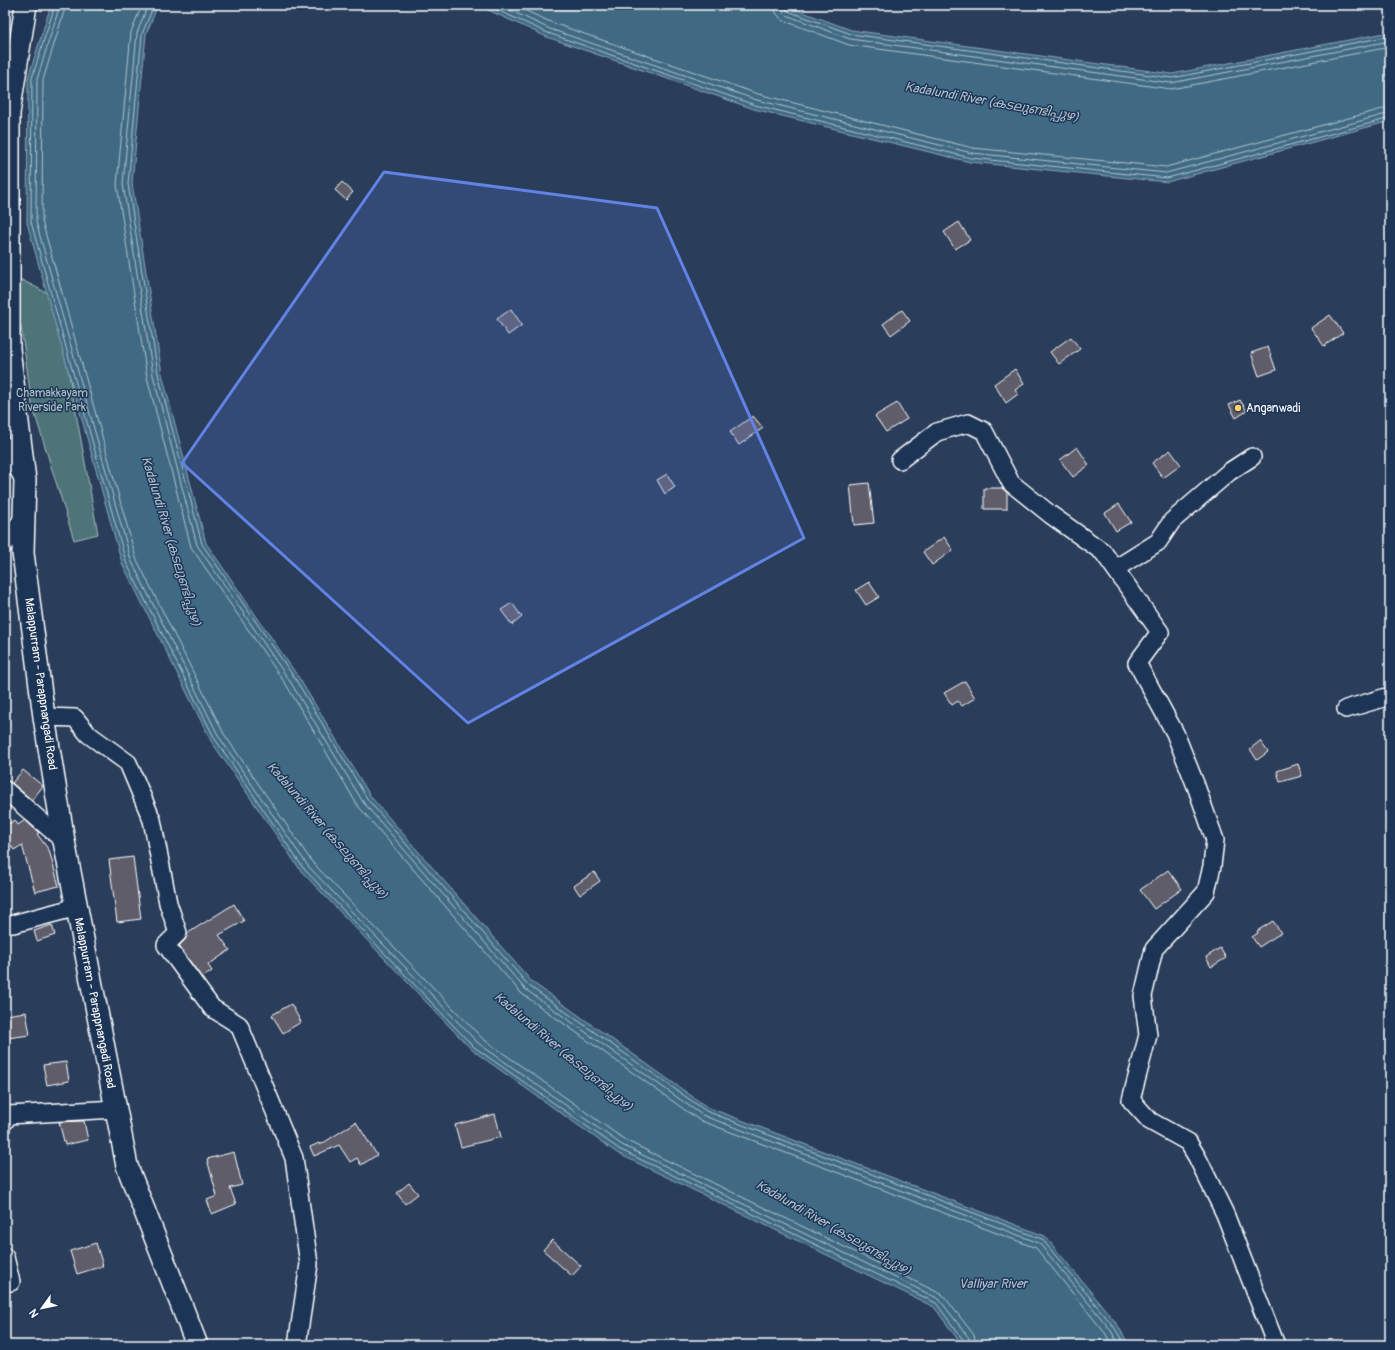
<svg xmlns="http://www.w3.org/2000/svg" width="1395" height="1350" font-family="Pangolin,'Noto Sans Malayalam',sans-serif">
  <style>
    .green { fill: #4e7579; stroke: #a6babc }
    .water { fill: #3f6a84; stroke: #8ca6b5 }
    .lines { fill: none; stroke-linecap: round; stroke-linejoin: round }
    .shore { stroke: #b2c3ce; stroke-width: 1 }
    .building { fill: #5f5d69; stroke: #fff }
    .minor-casing { stroke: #fff; stroke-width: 20 }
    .major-casing { stroke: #fff; stroke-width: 24 }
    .minor { stroke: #1d3557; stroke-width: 17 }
    .major { stroke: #1d3557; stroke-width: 21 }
    .marked { fill: #6183e4; fill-opacity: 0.2; stroke: #6183e4; stroke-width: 3; stroke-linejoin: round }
    .poi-dot { fill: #ffd166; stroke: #1d3557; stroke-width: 1.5 }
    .labels { text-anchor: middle; stroke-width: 3; stroke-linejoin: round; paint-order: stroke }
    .park-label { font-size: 12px; fill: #afc1c3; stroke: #1d3557 }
    .poi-label { font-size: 12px; fill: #fff; stroke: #1d3557; text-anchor: start }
    .street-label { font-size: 12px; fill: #fff; stroke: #1d3557 }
    .water-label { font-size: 13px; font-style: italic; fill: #b2c3ce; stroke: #1d3557 }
  </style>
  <rect width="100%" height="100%" fill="#2a3d5b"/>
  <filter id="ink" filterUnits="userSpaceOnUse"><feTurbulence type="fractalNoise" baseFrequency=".025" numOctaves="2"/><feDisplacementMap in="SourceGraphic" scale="8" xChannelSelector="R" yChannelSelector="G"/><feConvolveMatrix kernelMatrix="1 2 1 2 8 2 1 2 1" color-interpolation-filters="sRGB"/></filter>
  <g filter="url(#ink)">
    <path class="green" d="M14,276L55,297L98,534L74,540L32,405Z"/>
    <path class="water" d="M51,5H158L146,34L132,183L162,374L206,543L299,678L371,797L532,982L707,1107L1045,1236L1117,1324L1129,1345H962L934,1307L617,1153L472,1050L301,871L211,741L122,563L27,223L28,78Z
      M477,5H784L851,30L1172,74L1390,32V121L1167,182L970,162L754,109L547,37Z"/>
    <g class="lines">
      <path class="shore" d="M55,5L32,78L31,222L126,562L215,739L304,869L474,1047L619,1149L936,1303L964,1341L965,1345
        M60,5L37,79L36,222L131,560L219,737L308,866L478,1043L622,1145L939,1299L969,1338L970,1345
        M66,5L43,80L42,221L136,558L224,734L312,862L482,1038L625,1140L943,1295L974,1335L976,1345
        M142,5L131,32L117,185L147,377L191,547L287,686L358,806L521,993L699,1120L1036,1248L1105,1333L1112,1345
        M148,5L137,33L123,184L153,375L197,545L291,683L363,802L525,989L702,1115L1039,1243L1110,1329L1119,1345
        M154,5L142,34L128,184L158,374L202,544L296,680L368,800L529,986L706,1111L1042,1239L1114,1327L1125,1345
        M486,5L548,33L755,105L971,158L1167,178L1390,118
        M499,5L550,29L757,100L972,153L1166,173L1390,113
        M513,5L553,23L758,94L973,148L1166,167L1390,107
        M774,5L776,13L782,20L849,45L1171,89L1390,47
        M780,5L782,11L786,15L850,39L1171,83L1390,41
        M785,5V8L788,11L851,34L1172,78L1390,36"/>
    </g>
    <path class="building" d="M342,182L353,192L346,200L335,190Z
      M959,222L970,240L955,249L944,232Z
      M511,309L522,325L508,335L497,319Z
      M902,310L910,321L891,335L883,324Z
      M1330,315L1343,333L1324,346L1311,328Z
      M1071,337L1080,349L1059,364L1050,352Z
      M1268,347L1276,370L1259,376L1251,353Z
      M1015,369L1024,384L1015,390L1018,394L1006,403L994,384Z
      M1240,400L1247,411L1236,418L1229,405Z
      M897,403L907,419L886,432L875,416Z
      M753,416L763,428L739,445L730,432Z
      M1077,447L1089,465L1073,477L1060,460Z
      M1170,450L1181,465L1163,478L1152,463Z
      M667,474L675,487L665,494L657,480Z
      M869,483L874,523L854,525L850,485Z
      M984,488H1002L1007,493V509H984Z
      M1119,504L1131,522L1116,531L1105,513Z
      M944,537L953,550L932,565L923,552Z
      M869,582L879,597L866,605L856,590Z
      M512,603L522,617L512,625L501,610Z
      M965,681L975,698L962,706L958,701L952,705L944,693Z
      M1260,741L1268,752L1257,760L1250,749Z
      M1298,764L1302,776L1280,782L1277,771Z
      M23,770L43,786L32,800L12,783Z
      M15,820L18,825L25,820L39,833L37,834L49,850L59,886L35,892L22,845L14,850L5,837V826Z
      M133,857L141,919L117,922L109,860Z
      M1168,870L1182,889L1154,909L1140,890Z
      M594,872L600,881L580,895L574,886Z
      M234,904L244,921L219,935L230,950L208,965L212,971L202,978L179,946L185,940L188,933Z
      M1273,921L1281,933L1259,947L1252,937L1258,933L1257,931Z
      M52,925L55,935L37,941L34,931Z
      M1220,948L1226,958L1211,967L1206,957Z
      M291,1004L301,1022L283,1033L272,1015Z
      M26,1012L30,1035L7,1038L5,1015Z
      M66,1062L69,1081L47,1085L43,1065Z
      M495,1114L501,1137L461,1147L455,1125Z
      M84,1121L88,1140L65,1145L59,1122Z
      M356,1122L377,1155L361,1165L357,1158L350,1162L339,1145L314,1156L310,1147L319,1143L320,1145Z
      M234,1152L242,1185L230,1188L236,1204L212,1214L207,1200L217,1196L207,1159Z
      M409,1183L418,1194L405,1204L397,1193Z
      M552,1240L581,1266L572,1276L543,1250Z
      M96,1243L103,1266L77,1274L70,1251Z"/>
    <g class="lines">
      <defs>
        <path id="minor" d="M5,446L23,478
          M900,460L937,432L968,423L984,431L1011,483L1051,515L1103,552L1160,632L1137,663L1175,733L1196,786L1215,840L1212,866L1206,892L1154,949L1143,996L1148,1035L1131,1100L1150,1121L1188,1142L1197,1157L1225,1214L1276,1345
          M5,543L24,517
          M1115,569L1158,542L1172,521L1229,472L1252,457
          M1346,709L1390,696
          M44,717L75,718L88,734L128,763L152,820L168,903L178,933L166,945L212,1008L239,1025L294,1158L309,1264L297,1345
          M5,790L64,841
          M13,924L77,907
          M5,1121L8,1115L116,1109
          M5,1257L11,1282"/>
        <path id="major" d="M26,5L9,113V349L25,480L23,553L44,717L64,841L127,1166L197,1345"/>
      </defs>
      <use href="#minor" class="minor-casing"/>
      <use href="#major" class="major-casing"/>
      <use href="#minor" class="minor"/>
      <use href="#major" class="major"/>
    </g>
  </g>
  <path class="marked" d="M384,172L657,208L804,538L468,723L182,463Z"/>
  <circle class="poi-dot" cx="1238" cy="408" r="4"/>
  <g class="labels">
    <g class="park-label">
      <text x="52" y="397">Chamakkayam<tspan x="52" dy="14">Riverside Park</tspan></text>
    </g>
    <g class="poi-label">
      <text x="1246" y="412">Anganwadi</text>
    </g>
    <g class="street-label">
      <text transform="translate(41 684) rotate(82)" y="4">Malappurram - Parappnangadi Road</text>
      <text transform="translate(95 1003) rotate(79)" y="4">Malappurram - Parappnangadi Road</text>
    </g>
    <g class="water-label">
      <text transform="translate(992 101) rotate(10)" y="5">Kadalundi River (കടലുണ്ടിപ്പുഴ)</text>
      <text transform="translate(172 541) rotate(73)" y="5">Kadalundi River (കടലുണ്ടിപ്പുഴ)</text>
      <text transform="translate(328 830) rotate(49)" y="5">Kadalundi River (കടലുണ്ടിപ്പുഴ)</text>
      <text transform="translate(564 1051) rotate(40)" y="5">Kadalundi River (കടലുണ്ടിപ്പുഴ)</text>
      <text transform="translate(834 1227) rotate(30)" y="5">Kadalundi River (കടലുണ്ടിപ്പുഴ)</text>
      <text x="993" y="1288">Valliyar River</text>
    </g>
  </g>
  <rect width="1395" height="1350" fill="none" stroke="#1d3557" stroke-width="20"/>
  <rect x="10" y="10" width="1375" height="1330" fill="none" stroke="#fff" stroke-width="1.5" filter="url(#ink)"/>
  <g transform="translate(42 1308) rotate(237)" stroke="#1d3557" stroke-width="3" paint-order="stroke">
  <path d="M0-3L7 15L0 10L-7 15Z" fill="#ffffff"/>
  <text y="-6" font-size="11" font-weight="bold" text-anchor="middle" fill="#ffffff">N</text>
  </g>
</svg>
